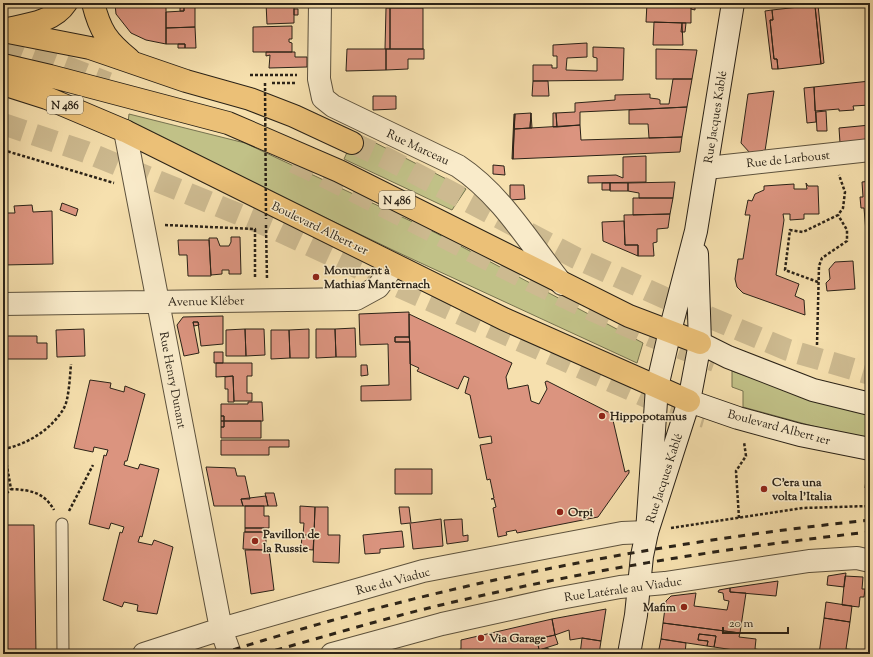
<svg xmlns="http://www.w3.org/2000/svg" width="873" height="657" font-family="'Sorts Mill Goudy',serif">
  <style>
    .green { fill: #c1c187; stroke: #76724f }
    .building { fill: #db947f; stroke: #2a2217 }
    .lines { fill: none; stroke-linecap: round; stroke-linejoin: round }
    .highway-tunnel { stroke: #cdba90; stroke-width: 22; stroke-dasharray: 22 11; stroke-linecap: butt }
    .lane-casing { stroke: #5d523d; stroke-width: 13 }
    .street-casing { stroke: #5d523d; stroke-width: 24 }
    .secondary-casing { stroke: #2a2217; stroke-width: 24 }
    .primary-casing { stroke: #2a2217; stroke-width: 24 }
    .highway-casing { stroke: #2a2217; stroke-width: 24 }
    .path { stroke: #2a2217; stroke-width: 2.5; stroke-dasharray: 3 2; stroke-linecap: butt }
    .lane { stroke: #f9ebca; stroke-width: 11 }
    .street { stroke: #f9ebca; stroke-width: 22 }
    .secondary { stroke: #f9ebca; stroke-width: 22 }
    .primary { stroke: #ebc077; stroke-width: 22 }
    .highway { stroke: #ebc077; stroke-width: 22 }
    .rail { stroke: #2a2217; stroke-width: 3; stroke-dasharray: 7 7; stroke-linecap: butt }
    .path-bridge { stroke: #2a2217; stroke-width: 2.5; stroke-dasharray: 3 2; stroke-linecap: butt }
    .poi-dot { fill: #8f2418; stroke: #f9ebca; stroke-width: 1.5 }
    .labels { text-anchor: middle; stroke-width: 3; stroke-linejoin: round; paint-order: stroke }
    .shield { fill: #f9ebca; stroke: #685e4d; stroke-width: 1 }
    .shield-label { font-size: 11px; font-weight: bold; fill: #2a2217 }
    .street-label { font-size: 12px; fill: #2a2217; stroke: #f9ebca }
    .poi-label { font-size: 12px; font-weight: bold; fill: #2a2217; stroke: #f9ebca; text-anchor: start }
  </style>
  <rect width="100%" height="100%" fill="#f6e0ae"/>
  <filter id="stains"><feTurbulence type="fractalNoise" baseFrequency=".005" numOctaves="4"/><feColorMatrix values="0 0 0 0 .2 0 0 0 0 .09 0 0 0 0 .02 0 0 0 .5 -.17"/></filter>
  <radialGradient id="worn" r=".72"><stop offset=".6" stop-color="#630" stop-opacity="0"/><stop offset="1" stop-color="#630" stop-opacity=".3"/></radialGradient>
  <path class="green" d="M129,114L245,143L436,233L643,343L637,363L397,252L128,123Z
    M356,133L466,189L452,210L344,159Z
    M732,371L789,391L870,411V438L820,428L743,407V391L732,387Z"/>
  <path class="building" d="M166,3V44L146,40L131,33L116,14L115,4Z
    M266,3H294V23L267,24Z
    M611,3H637L636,6L611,5Z
    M647,3H691V23L646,22Z
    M691,3H695V10L691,9Z
    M866,3H870V34Z
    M817,5L815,6L821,64L778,69L777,59H774L770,20H773L772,10Z
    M818,5L824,63L821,64L815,6Z
    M184,7V11H180V8Z
    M184,7H195V27L166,28V12L184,11Z
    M386,8H390V49H385Z
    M390,8H423V49H390Z
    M294,9H298V15H294Z
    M772,10L773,20H770L774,59H777L778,69H772L765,11Z
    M654,22L682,23L683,45H653Z
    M682,23H686L685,32H681Z
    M292,26V39H289V42L292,43V52H253V27Z
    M195,27L196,48H185V44H166V28Z
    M587,43V57L567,58L566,70L597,71V58L593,57V47L624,48L623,80L533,81V65H552V68H557V56H553V45Z
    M178,44H185V48H178Z
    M347,49H386V70L346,71Z
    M386,49H424V59H408V69L386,70Z
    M656,49L697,50L692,79H656Z
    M266,52H295V57H307V67L269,68L270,55L266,56Z
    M673,79H692L687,107L580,112V125L557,127L556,113L575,112V103L615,100V95L650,94V98L658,99L660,100V104H669Z
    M533,81H548L549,96H532Z
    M870,81V105L853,106L854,110L839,111V109L815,111L814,87Z
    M814,87L816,122L807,123L804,88Z
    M774,91L765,151L750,153L741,143L748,94Z
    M373,96H396V109L373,110Z
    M687,107L682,137L649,138L648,124H629V110Z
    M826,111L827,131H817L816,112Z
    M531,113L532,128H530Z
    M531,113L530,128L514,129L515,114Z
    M553,113H556L557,127H553Z
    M514,114H515L513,159H512Z
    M580,125L581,140L682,137L680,152L513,159L514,129Z
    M870,125V139L840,143L839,128Z
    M646,156V182L588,183V176L616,175L623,178V157Z
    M493,165L504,166L505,175L493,174Z
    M870,181V246L869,232H866L864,208H861L860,197H863L862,182Z
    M675,182L673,198H639V193L628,191V183Z
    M602,183H610V190H602Z
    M610,183H628V191H610Z
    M806,183L808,186H818L819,214H804V219L790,220V214H783L784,220L776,275L799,284L795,296L804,300L805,315L743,293L737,287L735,279L738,259H743L750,215H745L748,200L752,201L755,194L764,190V186L794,184V189H807Z
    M510,185H524L525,199L510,200Z
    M633,198H673L670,214L633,215Z
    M62,203L78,209L76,216L60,210Z
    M32,205L33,212L52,211L53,264L3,265V213H15L14,206Z
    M670,214L668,228L657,229V242L653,243L654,256H638V245H625L624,215Z
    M624,221L625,245H638V256L603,241L602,222Z
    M231,237H240L241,274H229V270H222V274L211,275L209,238H217L220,246H229L231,242Z
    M178,240H209L211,276H188L187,255H179Z
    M866,250H870V288H868Z
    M853,261L855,289L827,291L826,283L830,279L829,269L835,262Z
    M409,312V337H395V342H410L411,400L361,401V386L389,385L388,344L360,345L359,314Z
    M409,314L512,363L506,377L508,389L528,385L531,401L539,404L547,389L545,382L547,381L614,415L612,416L625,472L629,470V473L598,517L517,533L516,530L506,532L507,535L498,537L493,508L496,507L494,499H491L494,498L490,479L487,480L480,445L492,443L491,436L479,438L470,395L465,393L469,378L464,376L458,389L417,371L419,368L410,364Z
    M223,316V344L201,346L198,322H193L199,353L184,356L177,325L183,317Z
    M193,322H198L199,325L194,326Z
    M355,328L356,357H336L335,329Z
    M84,329L85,356L57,357L56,330Z
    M245,329L246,356H226V330Z
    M245,329H264L265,355L246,356Z
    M309,329V358H290L289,330Z
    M316,329H335L336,357L316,358Z
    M271,330H289L290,358L271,359Z
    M3,336H37V343H47V359H3Z
    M395,337H409L410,342H395Z
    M214,352H223V363H214Z
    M216,363H252V376H247V393H252V401H234L233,376L216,377Z
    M361,365H367L368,375L361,376Z
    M233,376L234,402H228V389H225V377Z
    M90,380L111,383L110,388L124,392L125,386L145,394L127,461H125L124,465L138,469L140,464L159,469L142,537L140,536L138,542L152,545L154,540L173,547L157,614L137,611L138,605L124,602L122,607L103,600L120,532L122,533L124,527L111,523L109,529L89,524L104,455L106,456L108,450L94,447L93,452L74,448Z
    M248,402H262L263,421H224V416H221V404H248Z
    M221,416H224V421H221Z
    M221,421H224V427H221Z
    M224,421H261V438H221V427H224Z
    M221,440H289V447H269V455H221Z
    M206,467L235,468L237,476H245L250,499H241L243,506H214Z
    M395,469H432V494H395Z
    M866,479L870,480V489L865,488Z
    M265,493H274L277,506H268Z
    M266,496L268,506H243L241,499Z
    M245,506H264V516H269V528H245Z
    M300,506L315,507L314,535H303L304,523H300Z
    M315,507H328V535H340L339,563L313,562Z
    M399,507H409L411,523L441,519L443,546L413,549L410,523L401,524Z
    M462,519L463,536L468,535V541L447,544L444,520Z
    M3,525H34L36,654H3Z
    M245,528H264V532H245Z
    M402,531L404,547L380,549V553L365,554L363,535Z
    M244,532H266V550L243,549Z
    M302,535H314L313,550L301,549Z
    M245,550H269L274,590L251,594Z
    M846,573L844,587L827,585L828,576Z
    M845,576L863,577L862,589H865L864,597H860L859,607L842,605Z
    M778,581L776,596L730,592V588Z
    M730,588V592L746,593L740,633L663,623L666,601L671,596L696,593L694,606L727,610L729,601L724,600L723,593L718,592L719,590Z
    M826,602L852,606L850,622L824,618Z
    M606,609L601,641L582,638L570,640L569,630L555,635L552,619Z
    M824,618L850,622L846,649L856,650L855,654H819Z
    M552,619L555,635L537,639L539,650L548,648L549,654H461V640Z
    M663,623L740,633L739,637L756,639L755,649L774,652V654H760L714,647L716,636L699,634L698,640L708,641L707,646L661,639Z
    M699,634L716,636L714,647L707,646L708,641L698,640Z
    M555,635L558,644L539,650L537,639Z
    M582,638L601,641L599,654H580Z
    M661,639L686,643L685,654H658Z
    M461,649V654H441Z"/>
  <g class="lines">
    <path class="highway-tunnel" d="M3,42L108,83
      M3,124L86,152L275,229L393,284L667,406L705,417
      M352,143L384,157L576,258L694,311L788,350L870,374
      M294,162C435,229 568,308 715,361"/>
    <defs>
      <path id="lane" d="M62,524L63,654"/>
      <path id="street" d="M320,3L319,79L323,98L333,106L458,166C502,195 530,244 562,284
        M125,131L221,629L230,654
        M707,168L870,150
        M3,304L356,299L378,287L394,265
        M144,654L221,629L423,571L622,533L647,532
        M332,654L442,624L555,599L620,587L665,583L809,561L857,558L870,561"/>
      <path id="secondary" d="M700,343L728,357L813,390L870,404
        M689,401L738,418L800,435L870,449
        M647,532L657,387L670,331L696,231L733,3
        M629,654L636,615L642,556L647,532L689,401L700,343L697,254"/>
      <path id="primary" d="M3,30C24,25 53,23 66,3
        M3,65L50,76L228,123L339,171L629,316L700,343
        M3,84L47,98L125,131L504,319L689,401"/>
      <path id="highway" d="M93,3C100,31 107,41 129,59
        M3,31L90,48L186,81L250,99L294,116L352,143"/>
    </defs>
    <use href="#lane" class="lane-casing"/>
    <use href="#street" class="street-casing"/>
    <use href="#secondary" class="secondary-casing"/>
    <use href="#primary" class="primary-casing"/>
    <use href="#highway" class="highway-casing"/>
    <path class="path" d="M250,75H297
      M272,83H297
      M3,150L114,183
      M165,225L255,229V278
      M266,225L267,280
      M818,282L785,270L790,230L803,232L838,215L843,208L845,192L839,175
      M817,345L819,266L822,258L847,241V230L838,215
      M3,449C27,445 52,429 64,408C69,399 70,375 71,364
      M4,449L11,489C30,490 44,492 54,510
      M3,497L11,489
      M69,511L93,465
      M739,518L736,471L746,456L744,442
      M671,528L803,508L870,506"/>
    <use href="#lane" class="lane"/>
    <use href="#street" class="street"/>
    <use href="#secondary" class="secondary"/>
    <use href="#primary" class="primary"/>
    <use href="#highway" class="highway"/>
    <path class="rail" d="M220,654C431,586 650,543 870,520
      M262,654C327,636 392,616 458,601C594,569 731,547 870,532"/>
    <path class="path-bridge" d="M265,83L266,219"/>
  </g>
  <g class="poi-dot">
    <circle cx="316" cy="277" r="4"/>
    <circle cx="602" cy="416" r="4"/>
    <circle cx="764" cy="489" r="4"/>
    <circle cx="560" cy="512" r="4"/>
    <circle cx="255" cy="541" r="4"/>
    <circle cx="684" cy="607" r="4"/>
    <circle cx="481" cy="638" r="4"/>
  </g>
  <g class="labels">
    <g class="shield">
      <rect x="47" y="96" width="36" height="18" rx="3"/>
      <rect x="379" y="191" width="36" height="18" rx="3"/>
    </g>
    <g class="shield-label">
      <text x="65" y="109">N 486</text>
      <text x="397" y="204">N 486</text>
    </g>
    <g class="street-label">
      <text transform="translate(715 117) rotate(-81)" y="4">Rue Jacques Kablé</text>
      <text transform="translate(418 147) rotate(25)" y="4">Rue Marceau</text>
      <text transform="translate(788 159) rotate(-6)" y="4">Rue de Larboust</text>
      <text transform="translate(320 228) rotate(26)" y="4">Boulevard Albert 1er</text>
      <text transform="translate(206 301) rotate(-1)" y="4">Avenue Kléber</text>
      <text transform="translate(173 380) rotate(79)" y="4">Rue Henry Dunant</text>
      <text transform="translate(779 427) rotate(15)" y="4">Boulevard Albert 1er</text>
      <text transform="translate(664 478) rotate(-72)" y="4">Rue Jacques Kablé</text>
      <text transform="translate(393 581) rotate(-15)" y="4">Rue du Viaduc</text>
      <text transform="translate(623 589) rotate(-8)" y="4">Rue Latérale au Viaduc</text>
    </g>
    <g class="poi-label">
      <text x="324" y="274">Monument à<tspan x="324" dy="14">Mathias Manternach</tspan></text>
      <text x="610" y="420">Hippopotamus</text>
      <text x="772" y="486">C’era una<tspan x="772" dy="14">volta l’Italia</tspan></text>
      <text x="568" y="516">Orpi</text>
      <text x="263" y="538">Pavillon de<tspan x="263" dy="14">la Russie</tspan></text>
      <text x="676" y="611" text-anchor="end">Mafim</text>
      <text x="489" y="642">Via Garage</text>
    </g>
  </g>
  <rect width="873" height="657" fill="none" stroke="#f6e0ae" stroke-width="16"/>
  <rect x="4" y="4" width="865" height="649" fill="none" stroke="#2a2217" stroke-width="2"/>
  <rect x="8" y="8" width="857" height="641" fill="none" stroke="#2a2217"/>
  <path d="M723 627v6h65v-6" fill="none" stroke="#2a2217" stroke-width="2"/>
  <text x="729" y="627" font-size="12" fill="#2a2217" stroke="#f9ebca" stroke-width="3" paint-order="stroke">20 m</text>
  <rect width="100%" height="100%" filter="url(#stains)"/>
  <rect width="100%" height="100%" fill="url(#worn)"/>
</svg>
